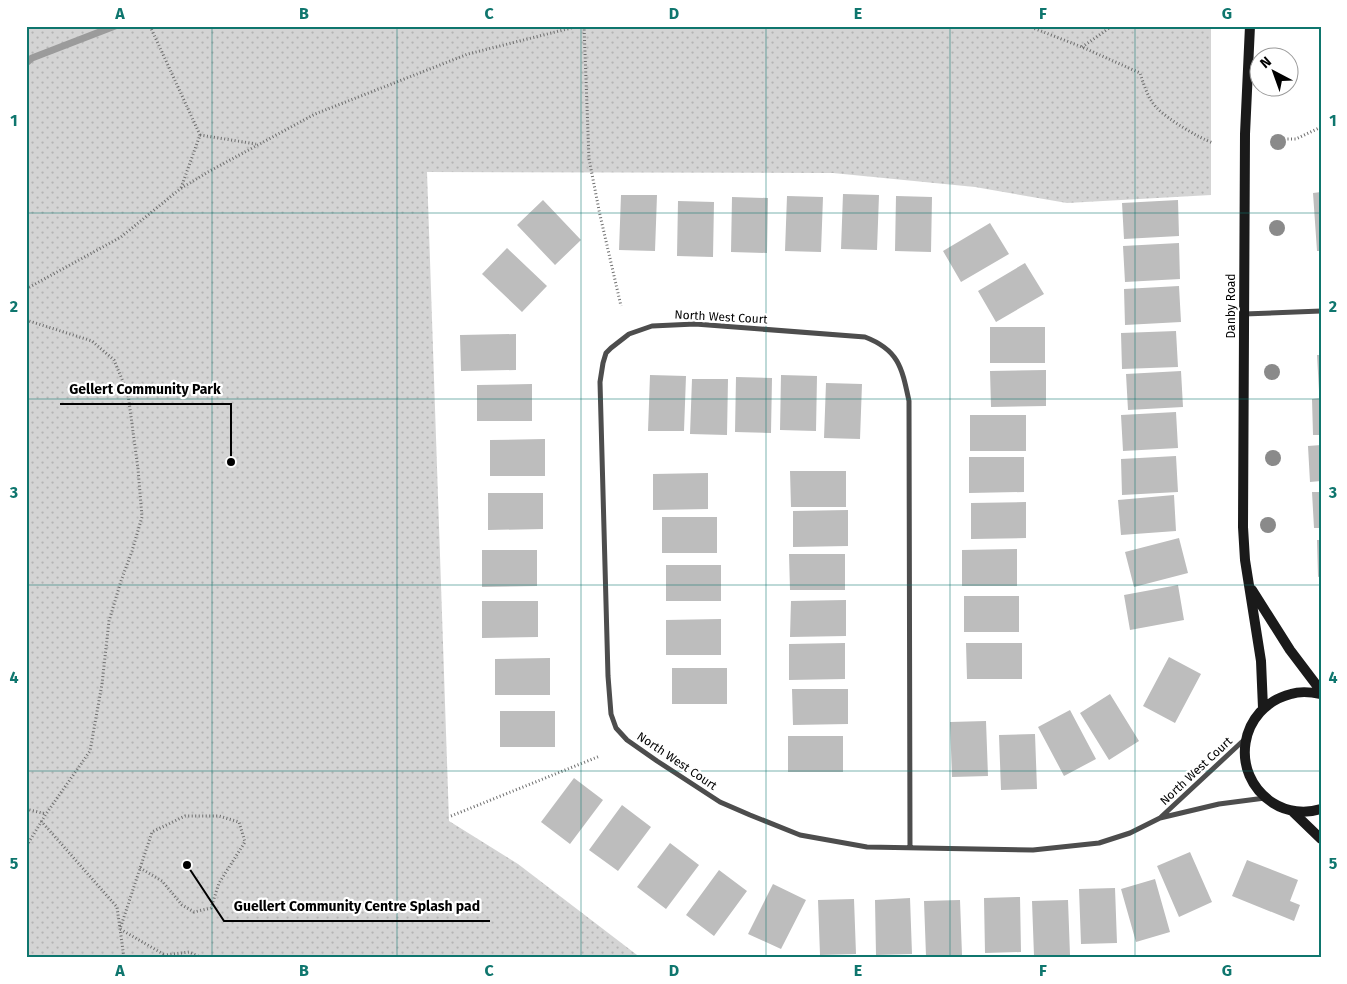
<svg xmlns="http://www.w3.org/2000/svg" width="1347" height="984" font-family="'Fira Sans',sans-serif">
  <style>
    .park { fill: url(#park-dots) }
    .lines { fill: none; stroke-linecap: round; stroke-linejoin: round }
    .stream { stroke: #9b9b9b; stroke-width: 7 }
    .building { fill: #bdbdbd }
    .path { stroke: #6f6f6f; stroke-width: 3; stroke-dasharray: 1 2.5; stroke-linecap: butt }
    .street { stroke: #4d4d4d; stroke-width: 5 }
    .secondary { stroke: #1a1a1a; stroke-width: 10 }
    .tree { fill: #8a8a8a }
    .grid { fill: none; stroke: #0f766e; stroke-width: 1; stroke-opacity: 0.55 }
    .labels { text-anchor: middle; stroke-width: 4.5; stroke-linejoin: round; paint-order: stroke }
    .street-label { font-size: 12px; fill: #000; stroke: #fff }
    .leader { fill: none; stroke: #000; stroke-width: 2 }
    .callout-dot { fill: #000; stroke: #fff; stroke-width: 2 }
    .callout-label { font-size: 14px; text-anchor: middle; font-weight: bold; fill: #000; stroke: #fff; stroke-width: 4.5; stroke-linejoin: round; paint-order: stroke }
    .neatline { fill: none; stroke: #0f766e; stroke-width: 2 }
    .grid-label { font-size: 16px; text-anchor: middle; font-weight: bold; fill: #0f766e }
  </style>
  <defs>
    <pattern id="park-dots" width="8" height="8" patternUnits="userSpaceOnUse" patternTransform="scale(1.25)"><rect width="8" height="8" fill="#d4d4d4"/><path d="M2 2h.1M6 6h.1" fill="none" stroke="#b4b4b4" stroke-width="1.8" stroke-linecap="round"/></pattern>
  </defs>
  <rect width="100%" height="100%" fill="#fff"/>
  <path class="park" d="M26,26H1211V195L1067,203L975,187L833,173L427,172L449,821L518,864L641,958H26Z"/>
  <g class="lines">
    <path class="stream" d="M26,63L32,58L115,26"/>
  </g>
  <path class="building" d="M1321,192V251H1317L1313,193Z
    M843,194L879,195L877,250L841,249Z
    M621,195H657L655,251L619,250Z
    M787,196L823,197L821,252L785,251Z
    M896,196L932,197L931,252L895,251Z
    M732,197L768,198L767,253L731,252Z
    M543,200L581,240L555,265L517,225Z
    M1178,200L1179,236L1124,239L1122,203Z
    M678,201L714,202L713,257L677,256Z
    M990,223L1009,254L961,282L943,251Z
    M1179,243L1180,279L1125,282L1123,246Z
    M507,248L547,286L522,312L482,274Z
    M1025,263L1044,294L996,322L978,291Z
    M1179,286L1181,322L1125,325L1124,289Z
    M990,327H1045V363H990Z
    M1176,331L1178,367L1122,369L1121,333Z
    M516,334V370L461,371L460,335Z
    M1317,355H1321V391H1319Z
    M1046,370V406L991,407L990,371Z
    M1181,371L1183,407L1128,410L1126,374Z
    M650,375L686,376L684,431H648Z
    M781,375L817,376L816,431L780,430Z
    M736,377L772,378L771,433L735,432Z
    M692,379H728L727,435L690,434Z
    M826,383L862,384L860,439L824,438Z
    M532,384V421H477V385Z
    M1321,398V435H1313L1312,399Z
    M1176,412L1178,448L1123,451L1121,415Z
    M970,415H1026V451H970Z
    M545,439V476H490V440Z
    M1321,445V481L1310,482L1308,446Z
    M1176,456L1178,492L1122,495L1121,459Z
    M969,457H1024V492L969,493Z
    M790,471H846V507H791Z
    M708,473V509L653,510V474Z
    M1312,492H1321V528H1314Z
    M488,493H543V529L488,530Z
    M1174,495L1176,531L1121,535L1118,500Z
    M1026,502V538L971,539V503Z
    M848,510V546L793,547V511Z
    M662,517H717V553H662Z
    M1179,538L1188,573L1134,587L1125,552Z
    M1317,540H1321V576L1318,577Z
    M1017,549V586H962V550Z
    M482,550H537V586L482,587Z
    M789,554H845V590H790Z
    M666,565H721V601H666Z
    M1178,585L1184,620L1130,630L1124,595Z
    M964,596H1019V632H964Z
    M846,600V636L790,637L791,601Z
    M482,601H538V637L482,638Z
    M721,619V655H666V620Z
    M845,643V679L789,680V644Z
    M966,643H1022V679H967Z
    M1169,657L1201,674L1175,723L1143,706Z
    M550,658V695H495V659Z
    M672,668H727V704H672Z
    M792,689H848V724L793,725Z
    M1110,694L1139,741L1109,760L1080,713Z
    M1070,710L1096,759L1064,776L1038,727Z
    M500,711H555V747H500Z
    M986,721L988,776L952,777L950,722Z
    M1035,734L1037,789L1001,790L999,735Z
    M788,736H843V772H788Z
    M574,778L603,800L570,844L541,822Z
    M622,805L651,827L618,871L589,850Z
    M670,843L699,865L666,909L637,887Z
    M1190,852L1212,902L1179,917L1157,866Z
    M1247,860L1298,880L1290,901L1300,905L1294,921L1232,896Z
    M719,870L747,891L714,936L686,915Z
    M1155,879L1170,932L1136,942L1121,889Z
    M773,884L806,900L781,949L748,934Z
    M1115,888L1117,943L1081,944L1079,889Z
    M1020,897L1021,952L985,953L984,898Z
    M910,898L912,954L876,955L875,900Z
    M854,899L856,954L820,955L818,900Z
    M960,900L962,955L926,956L924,901Z
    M1068,900L1070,955L1034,956L1032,901Z"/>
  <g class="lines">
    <path class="path" d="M150,26L200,135L181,188
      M584,26L589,159L600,215L621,306
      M1028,26L1082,47L1140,73C1144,85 1148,99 1157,108C1167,119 1199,138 1213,143
      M1082,47L1112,26
      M200,135L256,144
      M1284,139H1296L1321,127
      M26,289L121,237L180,189L208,172L315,114L468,54L579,26
      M26,320L92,341L114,360L128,394L138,469L142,517L132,551L121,581L109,621L102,684L90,751L46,814L26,847
      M26,809L46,814
      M451,816L600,756
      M41,821L117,907L124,958
      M140,868L162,881L182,905L194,912L211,908L219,883L245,842L239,822L219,816H185L152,832L120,929L165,955
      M161,958L165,955L189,952L202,958"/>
    <path class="street" d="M1244,314L1321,311
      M1160,818L1245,739
      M910,848L909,401C902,368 899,350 865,337L695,324L652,326L629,334L611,348L606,353L603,363L600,382L608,676L611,714L616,728L627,740L657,761L720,802L750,815L800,835L867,847L1033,850L1099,843L1130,833L1160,818L1219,804L1265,798"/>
    <path class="secondary" d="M1250,26L1245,134L1243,527L1245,560L1261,661L1263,708
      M1252,590L1290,650L1321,691
      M1321,694C1311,692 1300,691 1291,694C1239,707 1228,774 1273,803C1287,812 1305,814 1321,809
      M1292,811L1321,839"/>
  </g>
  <g class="tree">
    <circle cx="1278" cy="142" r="8"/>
    <circle cx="1277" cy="228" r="8"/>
    <circle cx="1272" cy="372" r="8"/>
    <circle cx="1273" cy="458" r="8"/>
    <circle cx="1268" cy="525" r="8"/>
  </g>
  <path class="grid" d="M212,26V958M397,26V958M581,26V958M766,26V958M950,26V958M1135,26V958M26,213H1321M26,399H1321M26,585H1321M26,771H1321"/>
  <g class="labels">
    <g class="street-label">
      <text transform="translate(1231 306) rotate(-90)" y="4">Danby Road</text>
      <text transform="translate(721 317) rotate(3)" y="4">North West Court</text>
      <text transform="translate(677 761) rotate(34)" y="4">North West Court</text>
      <text transform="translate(1196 771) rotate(-43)" y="4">North West Court</text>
    </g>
  </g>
  <path class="leader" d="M231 462L231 404H60M187 865L224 921H490"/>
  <g class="callout-dot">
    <circle cx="231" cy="462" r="5"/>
    <circle cx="187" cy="865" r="5"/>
  </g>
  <g class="callout-label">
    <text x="145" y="394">Gellert Community Park</text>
    <text x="357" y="911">Guellert Community Centre Splash pad</text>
  </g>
  <rect width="1347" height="984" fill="none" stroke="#ffffff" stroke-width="55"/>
  <g transform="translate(1274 72) rotate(319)"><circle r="24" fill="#ffffff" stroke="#999999"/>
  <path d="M0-4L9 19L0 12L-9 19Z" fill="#000000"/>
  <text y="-8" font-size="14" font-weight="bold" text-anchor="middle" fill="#000000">N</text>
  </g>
  <rect x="28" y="28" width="1292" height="928" class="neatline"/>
  <g class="grid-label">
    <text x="120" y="19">A</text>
    <text x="304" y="19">B</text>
    <text x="489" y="19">C</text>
    <text x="674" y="19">D</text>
    <text x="858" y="19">E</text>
    <text x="1043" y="19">F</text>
    <text x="1227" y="19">G</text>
    <text x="14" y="126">1</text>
    <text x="1333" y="126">1</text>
    <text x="14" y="312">2</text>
    <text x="1333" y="312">2</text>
    <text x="14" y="498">3</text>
    <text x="1333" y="498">3</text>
    <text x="14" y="683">4</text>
    <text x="1333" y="683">4</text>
    <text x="14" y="869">5</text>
    <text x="1333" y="869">5</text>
    <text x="120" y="976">A</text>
    <text x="304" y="976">B</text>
    <text x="489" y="976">C</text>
    <text x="674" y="976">D</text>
    <text x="858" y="976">E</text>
    <text x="1043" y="976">F</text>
    <text x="1227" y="976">G</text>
  </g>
</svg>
